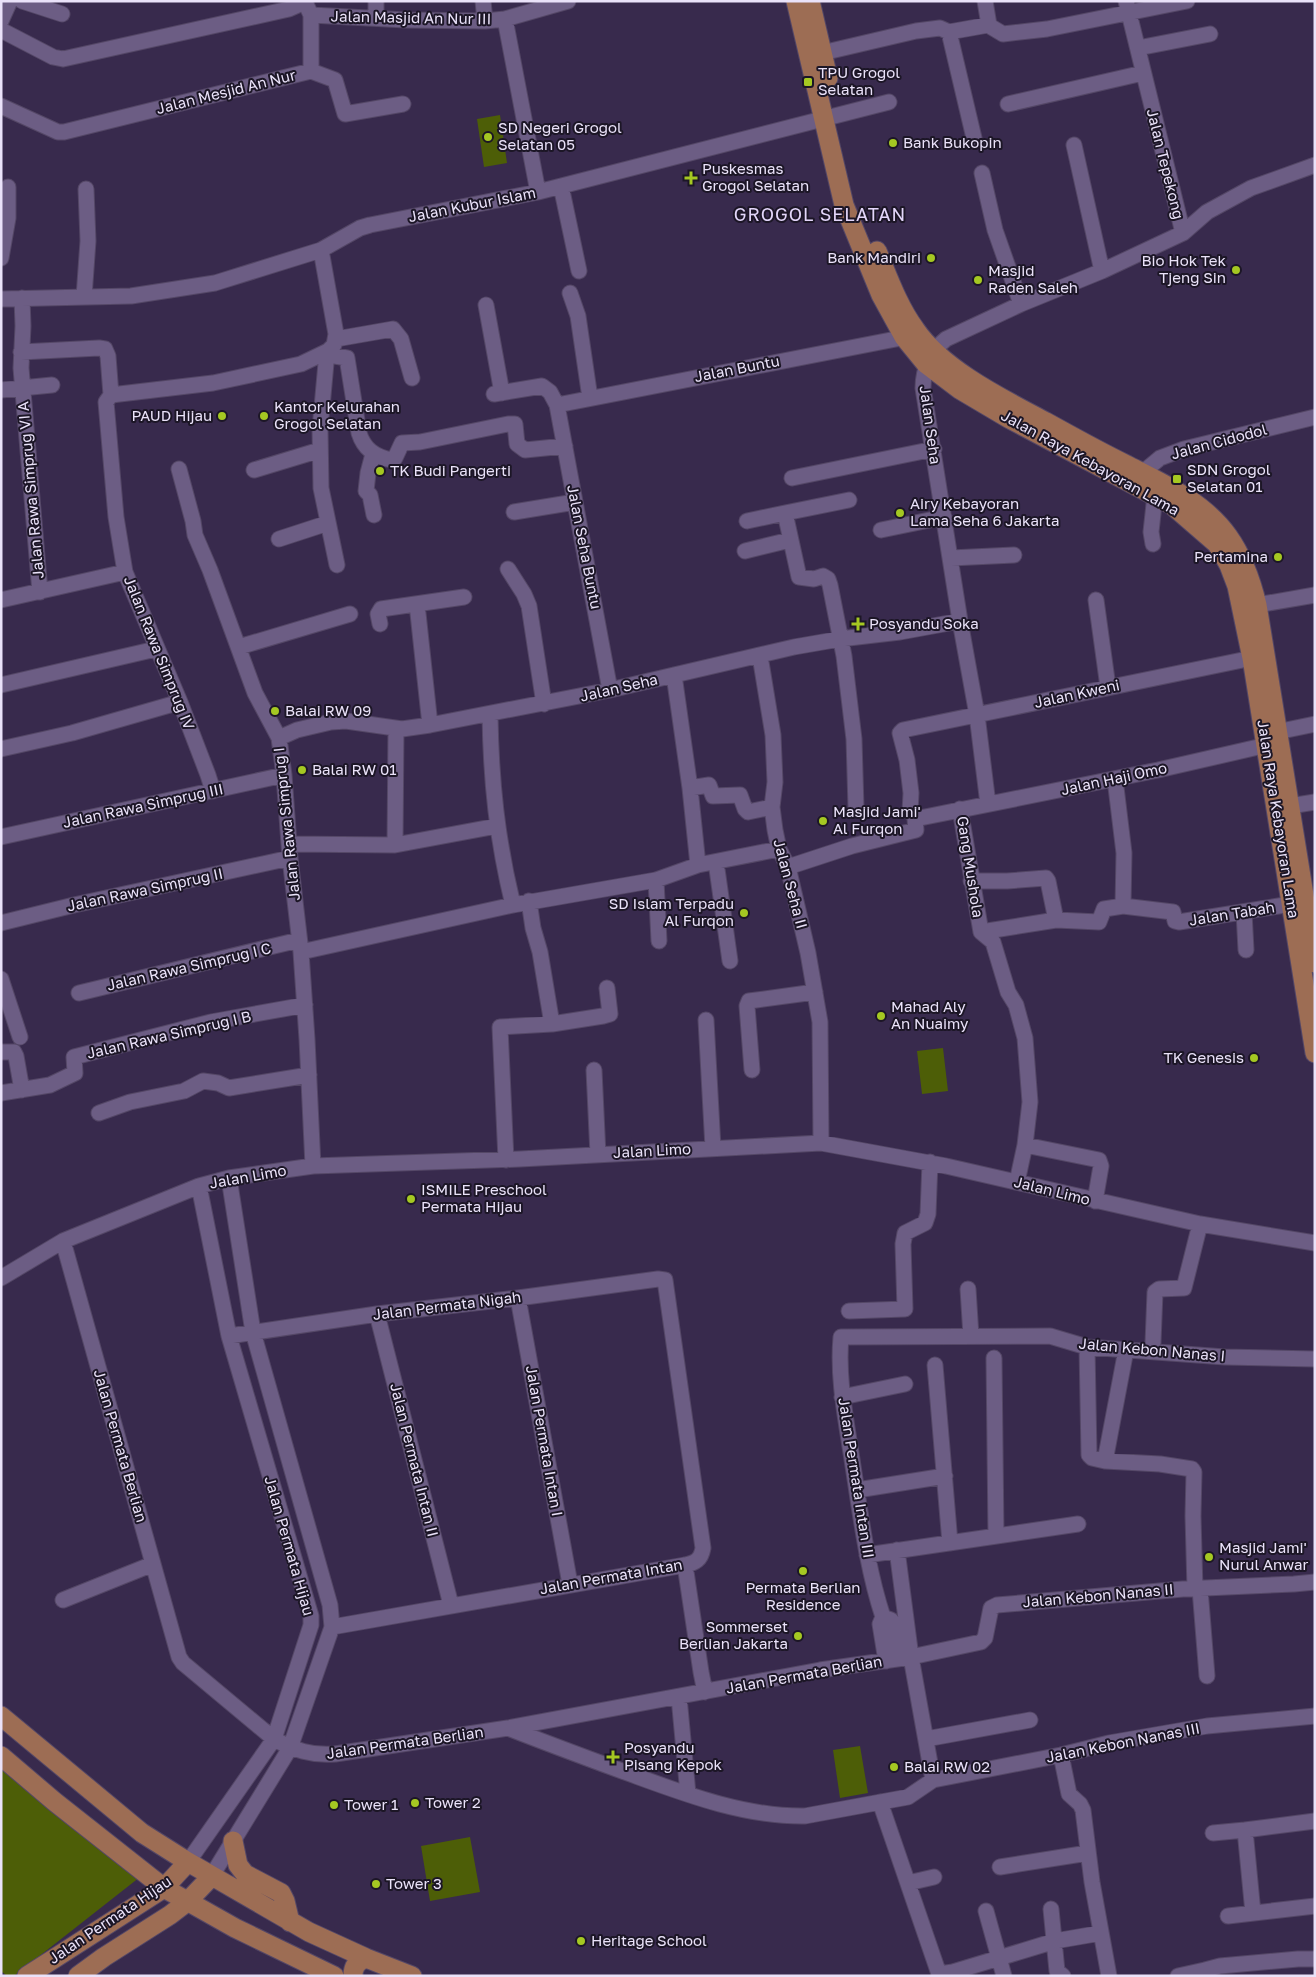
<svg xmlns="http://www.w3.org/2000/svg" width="1316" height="1977" font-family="'Golos Text',sans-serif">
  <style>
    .green { fill: #4d5e07 }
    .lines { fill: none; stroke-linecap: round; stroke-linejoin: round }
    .minor-casing { stroke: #544766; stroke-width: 17 }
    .major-casing { stroke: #544766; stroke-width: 21 }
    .minor { stroke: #6c5d84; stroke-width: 15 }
    .major { stroke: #9d6d54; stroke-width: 19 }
    .poi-dot { fill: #a5c822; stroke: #1c1626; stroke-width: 2 }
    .labels { text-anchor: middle; stroke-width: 4; stroke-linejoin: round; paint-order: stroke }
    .street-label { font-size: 15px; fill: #eae2f9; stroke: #1c1626 }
    .poi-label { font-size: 15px; fill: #eae2f9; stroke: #1c1626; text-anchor: start }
    .quarter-label { font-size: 18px; letter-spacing: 1px; fill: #e3d6fa; stroke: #1c1626 }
  </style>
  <rect width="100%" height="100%" fill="#382a4d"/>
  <path class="green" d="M500,115L507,163L484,167L477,119Z
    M943,1048L948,1091L922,1094L917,1051Z
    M860,1746L868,1793L840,1798L833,1750Z
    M1,1761L140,1877L14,1976H7L1,1971Z
    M470,1837L480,1892L430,1901L421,1846Z"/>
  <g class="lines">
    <defs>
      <path id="minor" d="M22,1L62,14
        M376,1V18
        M483,1L485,21
        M985,1L989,25
        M1126,1L1183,233
        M311,15L406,20L485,21L505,19L568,1
        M505,19L538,192
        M1,21L10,1
        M1,30L53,57L63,59L289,9L305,2L311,15V71L64,132H58L1,106
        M949,32L974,138
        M1138,48L1210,34
        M822,53L916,31L940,28L949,32L988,25L1003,34L1047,29L1187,1
        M311,71L335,80L345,114L403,104
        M1008,104L1143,73
        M1074,145L1102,271
        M982,173L995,230L1021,304
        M561,186L579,271
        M1,258L8,218V187
        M570,293L578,316L590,398
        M84,297L88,241L86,189
        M22,298L23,326L21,368L40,592
        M1,299L131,296L215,283L321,250L360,228L370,225L538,192L889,102
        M486,305L502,393
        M336,339L393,329L401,339L412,378
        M328,351L335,356L347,358L359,433C364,449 375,457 392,460L395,458L402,443L420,442L508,424H515L517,444L525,450L565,446
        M21,352L99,348L105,349L108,356L111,395
        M327,352L320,429L321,488L337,565
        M1,390L52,385
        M494,394L542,386L550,392L557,405L610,690
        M111,395L106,402L116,517L125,572L180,702L208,775L213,791
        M111,395L213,383L301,364L328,351L334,345L336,334L321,250
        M557,405L896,339L904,337L912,331
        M373,454L368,473L366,491L370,495L374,515
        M179,469L193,521L195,535L210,570L255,693L279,738L284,775L290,858L301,952L307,1039L313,1166
        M254,470L320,450
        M792,478L934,449
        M1137,481L1142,473L1160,458L1184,449L1315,417
        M849,500L785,513L799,577L814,579L823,576L828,579L830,585L844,656L854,739L856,808
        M514,512L575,502
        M747,521L785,513
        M881,530L944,517
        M279,539L328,523
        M1153,544L1151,532L1155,495
        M745,551L790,540
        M951,558L1014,555
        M508,569L524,594L529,606L544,704
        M1,600L125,572
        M1096,600L1108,687
        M417,604L430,725
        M1257,605L1315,595
        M380,624L378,614L381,609L464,597
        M239,647L350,614
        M760,656L773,735L775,782L772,807L775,830L779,849L788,867L808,953L820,1022L821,1143
        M674,675L690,788L698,865
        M1,685L156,649
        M490,715C491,782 497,839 513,905
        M1267,734L1315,724
        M279,738L297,730L331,722L346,721L402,729L430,725L610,690L794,647L840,639L900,632L960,621
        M1,749L72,733L180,702
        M1115,779L1124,853L1123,906
        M690,788L709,785L713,796L740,795L745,809L748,812L772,807
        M988,804L977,715L960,621L923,388C923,369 931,351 946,339L1021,304L1102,271L1183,233L1207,212L1251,188L1315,165
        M1290,806L1315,802
        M960,809L981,932L993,942L1008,992L1016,1005L1025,1038L1030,1102L1025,1145L1017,1182
        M910,812L911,793L907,760L900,733L903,730L1262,656
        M1,837L284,775
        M289,844L395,845L497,826
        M395,845L396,729
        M716,862L730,961
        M788,867L852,846L916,830L915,819L1158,770L1267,745
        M656,880L659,941
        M971,881H1007L1046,878L1048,881L1056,920
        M529,901L533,928L540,952L552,1024
        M1244,912L1246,950
        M1,923L74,905L290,858
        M981,932L1056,920L1099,922L1104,909L1123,906L1173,912L1175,921L1179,922L1291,904
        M301,952L513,905L656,880L698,865L779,849
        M1,979L20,1037
        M79,993L299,940
        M706,1020L713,1148
        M1,1052H14L16,1056L22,1090
        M594,1070L598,1155
        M752,1070L747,1006L749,1001L815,992
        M1,1093L50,1085L75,1073L74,1057L211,1022L305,1005
        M99,1113L130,1102L184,1091L203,1081L218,1083L229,1088L309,1075
        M1025,1145L1099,1160L1101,1166L1095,1201
        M506,1160L500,1027L552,1024L603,1016L610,1014L607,988
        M63,1241L179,1657L183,1663L274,1739C294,1750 312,1756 335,1754L508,1728L820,1670L911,1657L981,1642L985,1638L991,1608L997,1605L1183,1589L1294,1584L1315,1582
        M1,1278L63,1241L199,1186L229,1178L313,1166L520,1159L821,1143L946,1166L1200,1224L1315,1243
        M968,1289L971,1336
        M518,1298L570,1584
        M849,1311L905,1309L903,1244L905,1233L925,1223L928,1214L930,1162
        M377,1314L451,1605
        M229,1336L377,1314L518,1298L658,1279L665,1280L703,1548C701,1560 695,1563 685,1565L332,1627
        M1153,1343L1155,1292L1159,1289L1184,1288L1200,1224
        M1087,1347L1089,1455L1092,1458L1105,1461L1160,1464L1192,1469L1194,1472L1193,1516L1195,1589
        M994,1358L996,1536
        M935,1365L950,1543
        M842,1397L905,1384
        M1105,1461L1126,1350
        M857,1490L945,1476
        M897,1550L911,1657L933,1780
        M867,1555L1078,1524
        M685,1565L701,1672L705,1692
        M1200,1589L1207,1676
        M63,1600L153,1564
        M883,1617L880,1624L886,1661
        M901,1658L893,1623L891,1620L883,1617C867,1568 861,1517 853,1466C847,1424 837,1380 841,1337L1050,1336L1087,1347L1225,1357L1315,1359
        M679,1697L688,1794
        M508,1728C546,1743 584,1757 622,1771C680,1792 742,1817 805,1816L908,1797L933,1780L1061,1755L1109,1743L1207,1726L1315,1716
        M926,1739L1030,1720
        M1061,1755L1069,1794L1080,1804L1083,1810L1092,1882L1109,1976
        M880,1802L939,1974L953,1972L1055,1941L1101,1933
        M1213,1833L1245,1830
        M188,1862L274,1739L311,1625V1616L229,1336L199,1186
        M1000,1867L1088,1853
        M211,1877L290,1748L332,1627L330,1605L253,1332L229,1178
        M908,1883L934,1877
        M1051,1909L1057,1971L1063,1976
        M986,1911L1004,1976
        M1253,1913L1245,1830L1315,1821
        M1228,1916L1315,1906
        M1178,1976L1205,1970
        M1206,1976L1205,1970L1220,1966L1298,1959H1315"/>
      <path id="major" d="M796,1L844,205L881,295L904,337L926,364L959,389L1008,418L1172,505L1217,544L1229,565L1237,586L1252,658L1315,1053
        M810,1L828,78
        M877,251C888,277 898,306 915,329C943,370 1003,399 1046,422C1073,437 1100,452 1127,465C1162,483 1204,502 1228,536C1243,557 1251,580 1257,605L1315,963
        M1,1716L142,1833L188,1862L309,1932L366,1958L412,1976
        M1,1756L55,1802L164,1888L235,1928L334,1976
        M233,1841L238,1865L245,1874L281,1893L285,1901L290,1922
        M27,1976L164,1888L188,1862
        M78,1976L104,1957L170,1915L187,1902L211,1877
        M353,1976C353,1967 357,1961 366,1958"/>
    </defs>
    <use href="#minor" class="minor-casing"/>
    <use href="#major" class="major-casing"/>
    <use href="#minor" class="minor"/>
    <use href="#major" class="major"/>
  </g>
  <g class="poi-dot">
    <rect x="803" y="77" width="10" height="10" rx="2.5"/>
    <circle cx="488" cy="137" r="5"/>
    <circle cx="893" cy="143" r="5"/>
    <path d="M688.5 170.5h5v5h5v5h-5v5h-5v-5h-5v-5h5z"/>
    <circle cx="931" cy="258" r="5"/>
    <circle cx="1236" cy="270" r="5"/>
    <circle cx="978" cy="280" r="5"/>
    <circle cx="222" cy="416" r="5"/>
    <circle cx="264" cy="416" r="5"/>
    <circle cx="380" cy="471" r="5"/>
    <rect x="1172" y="474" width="10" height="10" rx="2.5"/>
    <circle cx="900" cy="513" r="5"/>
    <circle cx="1278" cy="557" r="5"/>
    <path d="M855.5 616.5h5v5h5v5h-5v5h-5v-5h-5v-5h5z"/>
    <circle cx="275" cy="711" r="5"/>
    <circle cx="302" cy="770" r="5"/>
    <circle cx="823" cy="821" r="5"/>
    <circle cx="744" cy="913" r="5"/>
    <circle cx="881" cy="1016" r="5"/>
    <circle cx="1254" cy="1058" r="5"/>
    <circle cx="411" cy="1199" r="5"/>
    <circle cx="1209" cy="1557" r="5"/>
    <circle cx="803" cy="1571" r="5"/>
    <circle cx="798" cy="1636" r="5"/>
    <path d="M610.5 1749.5h5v5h5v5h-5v5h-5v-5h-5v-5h5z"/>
    <circle cx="894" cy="1767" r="5"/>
    <circle cx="415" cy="1803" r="5"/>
    <circle cx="334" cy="1805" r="5"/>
    <circle cx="376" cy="1884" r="5"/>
    <circle cx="581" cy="1941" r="5"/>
  </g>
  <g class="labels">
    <g class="street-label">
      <text transform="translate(411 18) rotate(1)" y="5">Jalan Masjid An Nur III</text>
      <text transform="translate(226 92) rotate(-14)" y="5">Jalan Mesjid An Nur</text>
      <text transform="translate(1165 164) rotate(76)" y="5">Jalan Tepekong</text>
      <text transform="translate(472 205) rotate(-11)" y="5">Jalan Kubur Islam</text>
      <text transform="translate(737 369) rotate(-11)" y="5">Jalan Buntu</text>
      <text transform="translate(930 425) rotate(82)" y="5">Jalan Seha</text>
      <text transform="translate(1219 442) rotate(-15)" y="5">Jalan Cidodol</text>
      <text transform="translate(1090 463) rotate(29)" y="5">Jalan Raya Kebayoran Lama</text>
      <text transform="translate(31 490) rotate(-95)" y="5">Jalan Rawa Simprug VI A</text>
      <text transform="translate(584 547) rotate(79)" y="5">Jalan Seha Buntu</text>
      <text transform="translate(159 653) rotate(68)" y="5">Jalan Rawa Simprug IV</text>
      <text transform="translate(619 688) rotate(-13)" y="5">Jalan Seha</text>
      <text transform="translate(1077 694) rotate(-12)" y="5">Jalan Kweni</text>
      <text transform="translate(1114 779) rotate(-12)" y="5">Jalan Haji Omo</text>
      <text transform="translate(143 806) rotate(-12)" y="5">Jalan Rawa Simprug III</text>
      <text transform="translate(1278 819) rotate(81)" y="5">Jalan Raya Kebayoran Lama</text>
      <text transform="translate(287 824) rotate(-96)" y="5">Jalan Rawa Simprug I</text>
      <text transform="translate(970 867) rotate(81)" y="5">Gang Mushola</text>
      <text transform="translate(790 884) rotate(75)" y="5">Jalan Seha II</text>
      <text transform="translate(145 890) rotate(-12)" y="5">Jalan Rawa Simprug II</text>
      <text transform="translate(1232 914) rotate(-9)" y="5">Jalan Tabah</text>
      <text transform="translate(189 967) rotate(-13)" y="5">Jalan Rawa Simprug I C</text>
      <text transform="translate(169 1035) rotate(-13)" y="5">Jalan Rawa Simprug I B</text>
      <text transform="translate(652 1151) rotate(-3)" y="5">Jalan Limo</text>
      <text transform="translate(248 1177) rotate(-10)" y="5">Jalan Limo</text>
      <text transform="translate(1052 1191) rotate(14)" y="5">Jalan Limo</text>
      <text transform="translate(447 1306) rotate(-7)" y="5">Jalan Permata Nigah</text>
      <text transform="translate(1152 1350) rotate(5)" y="5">Jalan Kebon Nanas I</text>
      <text transform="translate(544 1441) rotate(80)" y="5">Jalan Permata Intan I</text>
      <text transform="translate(120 1446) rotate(74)" y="5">Jalan Permata Berlian</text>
      <text transform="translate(414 1460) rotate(76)" y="5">Jalan Permata Intan II</text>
      <text transform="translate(856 1478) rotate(81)" y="5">Jalan Permata Intan III</text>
      <text transform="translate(289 1546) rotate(74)" y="5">Jalan Permata Hijau</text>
      <text transform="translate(611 1577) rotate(-10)" y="5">Jalan Permata Intan</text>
      <text transform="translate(1098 1596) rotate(-5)" y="5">Jalan Kebon Nanas II</text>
      <text transform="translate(804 1675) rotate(-10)" y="5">Jalan Permata Berlian</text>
      <text transform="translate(405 1743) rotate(-8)" y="5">Jalan Permata Berlian</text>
      <text transform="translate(1123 1743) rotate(-11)" y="5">Jalan Kebon Nanas III</text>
      <text transform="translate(110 1920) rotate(-34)" y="5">Jalan Permata Hijau</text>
    </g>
    <g class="poi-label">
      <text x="818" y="78">TPU Grogol<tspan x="818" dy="17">Selatan</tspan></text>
      <text x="498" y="133">SD Negeri Grogol<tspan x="498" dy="17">Selatan 05</tspan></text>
      <text x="903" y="148">Bank Bukopin</text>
      <text x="702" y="174">Puskesmas<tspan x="702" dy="17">Grogol Selatan</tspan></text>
      <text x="921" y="263" text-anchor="end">Bank Mandiri</text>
      <text x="1226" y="266" text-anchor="end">Bio Hok Tek<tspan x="1226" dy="17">Tjeng Sin</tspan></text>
      <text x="988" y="276">Masjid<tspan x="988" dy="17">Raden Saleh</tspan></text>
      <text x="274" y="412">Kantor Kelurahan<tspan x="274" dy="17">Grogol Selatan</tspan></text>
      <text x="212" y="421" text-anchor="end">PAUD Hijau</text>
      <text x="1187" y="475">SDN Grogol<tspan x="1187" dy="17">Selatan 01</tspan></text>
      <text x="390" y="476">TK Budi Pangerti</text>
      <text x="910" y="509">Airy Kebayoran<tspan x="910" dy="17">Lama Seha 6 Jakarta</tspan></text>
      <text x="1268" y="562" text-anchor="end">Pertamina</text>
      <text x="869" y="629">Posyandu Soka</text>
      <text x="285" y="716">Balai RW 09</text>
      <text x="312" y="775">Balai RW 01</text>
      <text x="833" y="817">Masjid Jami'<tspan x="833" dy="17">Al Furqon</tspan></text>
      <text x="734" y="909" text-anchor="end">SD Islam Terpadu<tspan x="734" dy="17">Al Furqon</tspan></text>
      <text x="891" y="1012">Mahad Aly<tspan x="891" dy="17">An Nuaimy</tspan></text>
      <text x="1244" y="1063" text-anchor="end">TK Genesis</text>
      <text x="421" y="1195">ISMILE Preschool<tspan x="421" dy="17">Permata Hijau</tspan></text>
      <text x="1219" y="1553">Masjid Jami'<tspan x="1219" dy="17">Nurul Anwar</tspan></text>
      <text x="803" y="1593" text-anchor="middle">Permata Berlian<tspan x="803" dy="17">Residence</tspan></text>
      <text x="788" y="1632" text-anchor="end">Sommerset<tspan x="788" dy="17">Berlian Jakarta</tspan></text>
      <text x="624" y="1753">Posyandu<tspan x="624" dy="17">Pisang Kepok</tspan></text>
      <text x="904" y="1772">Balai RW 02</text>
      <text x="425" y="1808">Tower 2</text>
      <text x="344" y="1810">Tower 1</text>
      <text x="386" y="1889">Tower 3</text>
      <text x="591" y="1946">Heritage School</text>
    </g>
    <g class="quarter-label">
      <text x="820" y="221">GROGOL SELATAN</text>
    </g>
  </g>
  <rect width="1316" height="1977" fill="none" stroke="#eae2f9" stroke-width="5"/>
</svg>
